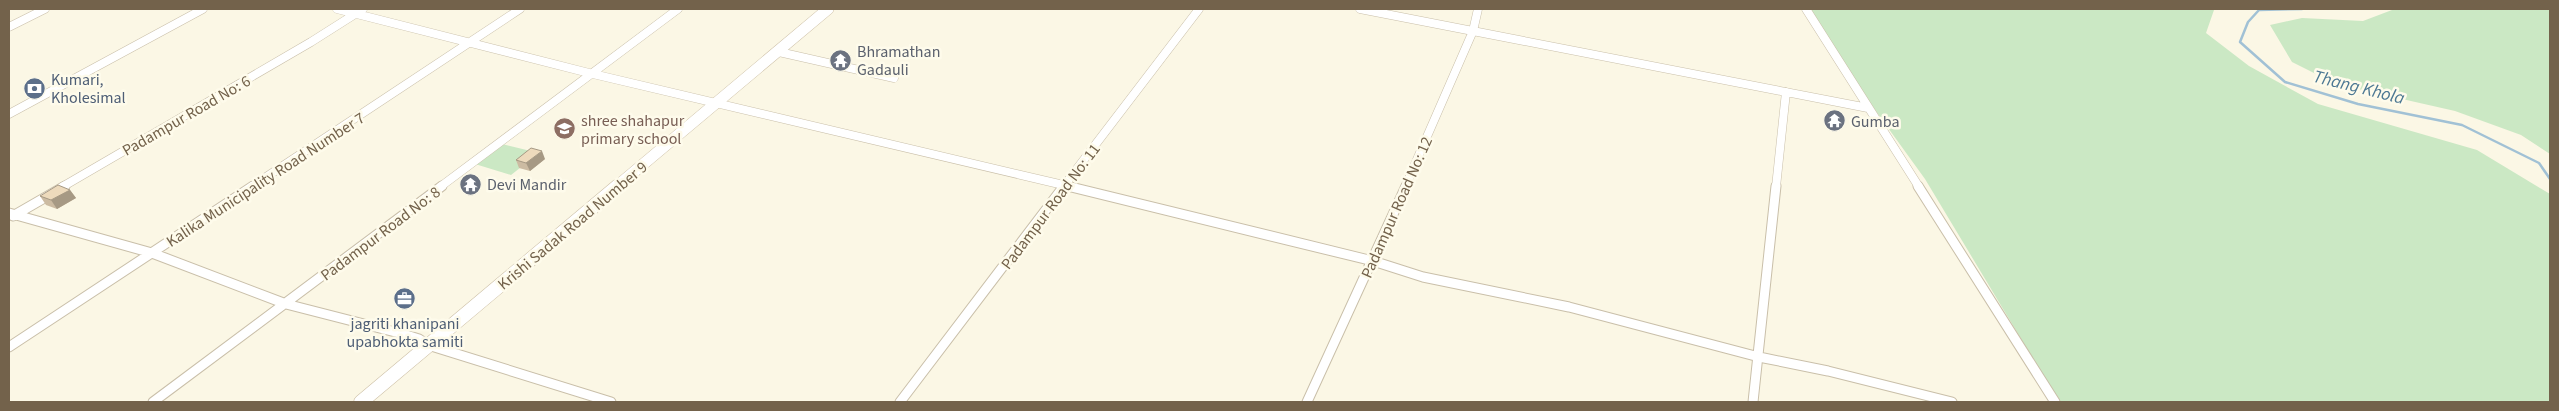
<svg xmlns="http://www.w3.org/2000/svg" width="2559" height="411" font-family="'Source Sans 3',sans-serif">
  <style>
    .green { fill: #cbe8c4 }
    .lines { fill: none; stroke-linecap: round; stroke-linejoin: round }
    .stream { stroke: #a1c1d5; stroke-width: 2.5 }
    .street-far1-casing { stroke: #c9bfa9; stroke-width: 9 }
    .street-casing { stroke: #c9bfa9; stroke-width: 11 }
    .secondary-far1-casing { stroke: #cdc0a7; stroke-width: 12 }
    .secondary-casing { stroke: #cdc0a7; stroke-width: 15 }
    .street-far1 { stroke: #fff; stroke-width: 8 }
    .street { stroke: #fff; stroke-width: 9 }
    .secondary-far1 { stroke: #fff; stroke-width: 11 }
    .secondary { stroke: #fff; stroke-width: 14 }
    .wall { fill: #ccbba2 }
    .shaded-wall { fill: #a69984 }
    .building { fill: #eddabc; stroke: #a69984 }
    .labels { text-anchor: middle; stroke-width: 5; stroke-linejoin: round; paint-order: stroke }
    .worship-label { font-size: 16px; fill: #5b616d; stroke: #fefbeb; text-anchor: start }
    .service-label { font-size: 16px; fill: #4e5e75; stroke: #fefbeb; text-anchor: start }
    .street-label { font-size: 16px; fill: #73624b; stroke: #fefbeb }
    .education-label { font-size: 16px; fill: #785e54; stroke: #fefbeb; text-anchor: start }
    .water-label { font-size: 18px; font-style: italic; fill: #4c7893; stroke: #fefbeb }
  </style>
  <rect width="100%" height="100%" fill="#fbf7e5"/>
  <path class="green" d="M1802,9H2217L2214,10L2206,33L2249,66L2318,104L2477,150L2550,194V402H2059L1925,179Z
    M2391,9H2550V154L2521,135L2455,111L2336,84L2292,62L2270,25L2302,18L2363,21L2392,10Z
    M502,144L539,153L511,175L475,164Z"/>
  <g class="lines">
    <path class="stream" d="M2302,9L2259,10L2248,22L2240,42L2285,82L2358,104L2462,125L2539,163L2550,179"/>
    <defs>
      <path id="street-far1" d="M337,9L593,74L1072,187
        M1360,9L1868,108
        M1806,9L1919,187
        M9,27L45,9
        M779,52L894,78
        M9,114L203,9
        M62,187L311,42L363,9
        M251,187L520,9
        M440,187L678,9
        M1063,187L1199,9
        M1405,187L1473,31L1478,9
        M1776,187L1786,92"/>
      <path id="street" d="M1067,186L1373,261L1423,277L1569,307L1759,357L1828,371L1952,402
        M1918,186L2055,402
        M9,213L152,253L286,304L403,334L419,339L428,345L611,402
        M13,216L65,186
        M9,347L253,186
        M153,402L442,186
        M900,402L1064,186
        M1307,402L1406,186
        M1753,402L1776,186"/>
      <path id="secondary-far1" d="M616,187L828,9"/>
      <path id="secondary" d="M361,402L618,186"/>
    </defs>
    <use href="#street-far1" class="street-far1-casing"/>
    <use href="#street" class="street-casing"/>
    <use href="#secondary-far1" class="secondary-far1-casing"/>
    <use href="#secondary" class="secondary-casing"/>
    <use href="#street-far1" class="street-far1"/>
    <use href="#street" class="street"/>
    <use href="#secondary-far1" class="secondary-far1"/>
    <use href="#secondary" class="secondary"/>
  </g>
  <path class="wall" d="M545,159L530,171L519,168L516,160Z
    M70,190L76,198L57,209L46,205L40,196Z"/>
  <path class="shaded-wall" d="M542,151L545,159L530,171L526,163Z
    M70,190L76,198L57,209L51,200Z"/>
  <path class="building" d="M531,148L542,151L526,163L516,160Z
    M58,185L70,190L51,200L40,196Z"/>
  <defs>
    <symbol id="temple-disc" viewBox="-11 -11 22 22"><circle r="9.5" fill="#6b7280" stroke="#fefbeb"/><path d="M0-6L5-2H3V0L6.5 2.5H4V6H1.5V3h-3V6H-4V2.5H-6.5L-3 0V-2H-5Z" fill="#fff"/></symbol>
    <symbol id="bank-disc" viewBox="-11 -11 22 22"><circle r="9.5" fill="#5c6f8a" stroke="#fefbeb"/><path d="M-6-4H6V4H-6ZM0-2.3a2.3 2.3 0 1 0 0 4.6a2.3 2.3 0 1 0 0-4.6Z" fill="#fff"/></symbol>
    <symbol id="school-disc" viewBox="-11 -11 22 22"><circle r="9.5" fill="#8d6e63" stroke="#fefbeb"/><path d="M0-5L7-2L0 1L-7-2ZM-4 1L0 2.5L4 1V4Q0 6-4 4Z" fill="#fff"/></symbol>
    <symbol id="office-disc" viewBox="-11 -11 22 22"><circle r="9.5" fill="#5c6f8a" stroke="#fefbeb"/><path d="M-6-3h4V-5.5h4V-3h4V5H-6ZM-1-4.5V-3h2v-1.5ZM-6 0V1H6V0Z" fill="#fff"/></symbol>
  </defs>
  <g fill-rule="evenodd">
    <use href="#temple-disc" x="828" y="48" width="25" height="25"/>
    <use href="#bank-disc" x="22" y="76" width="25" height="25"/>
    <use href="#temple-disc" x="1822" y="108" width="25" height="25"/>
    <use href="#school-disc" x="552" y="116" width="25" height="25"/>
    <use href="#temple-disc" x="458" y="172" width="25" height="25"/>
    <use href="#office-disc" x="392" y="286" width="25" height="25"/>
  </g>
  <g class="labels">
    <g class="worship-label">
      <text x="857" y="57">Bhramathan<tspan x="857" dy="18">Gadauli</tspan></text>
      <text x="1851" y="127">Gumba</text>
      <text x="487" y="190">Devi Mandir</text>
    </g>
    <g class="service-label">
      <text x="51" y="85">Kumari,<tspan x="51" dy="18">Kholesimal</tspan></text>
      <text x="405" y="329" text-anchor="middle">jagriti khanipani<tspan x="405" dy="18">upabhokta samiti</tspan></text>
    </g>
    <g class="street-label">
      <text transform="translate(186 115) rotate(-30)" y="6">Padampur Road No: 6</text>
      <text transform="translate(265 179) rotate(-33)" y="6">Kalika Municipality Road Number 7</text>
      <text transform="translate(1050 206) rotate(-53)" y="6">Padampur Road No: 11</text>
      <text transform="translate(1396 207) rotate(-66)" y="6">Padampur Road No: 12</text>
      <text transform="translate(572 225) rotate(-40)" y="6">Krishi Sadak Road Number 9</text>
      <text transform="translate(380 233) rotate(-37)" y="6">Padampur Road No: 8</text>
    </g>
    <g class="education-label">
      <text x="581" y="126">shree shahapur<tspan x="581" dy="18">primary school</tspan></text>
    </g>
    <g class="water-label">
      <text transform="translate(2359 87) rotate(14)" y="6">Thang Khola</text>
    </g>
  </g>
  <rect width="2559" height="411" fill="none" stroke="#73624b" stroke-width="20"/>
</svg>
